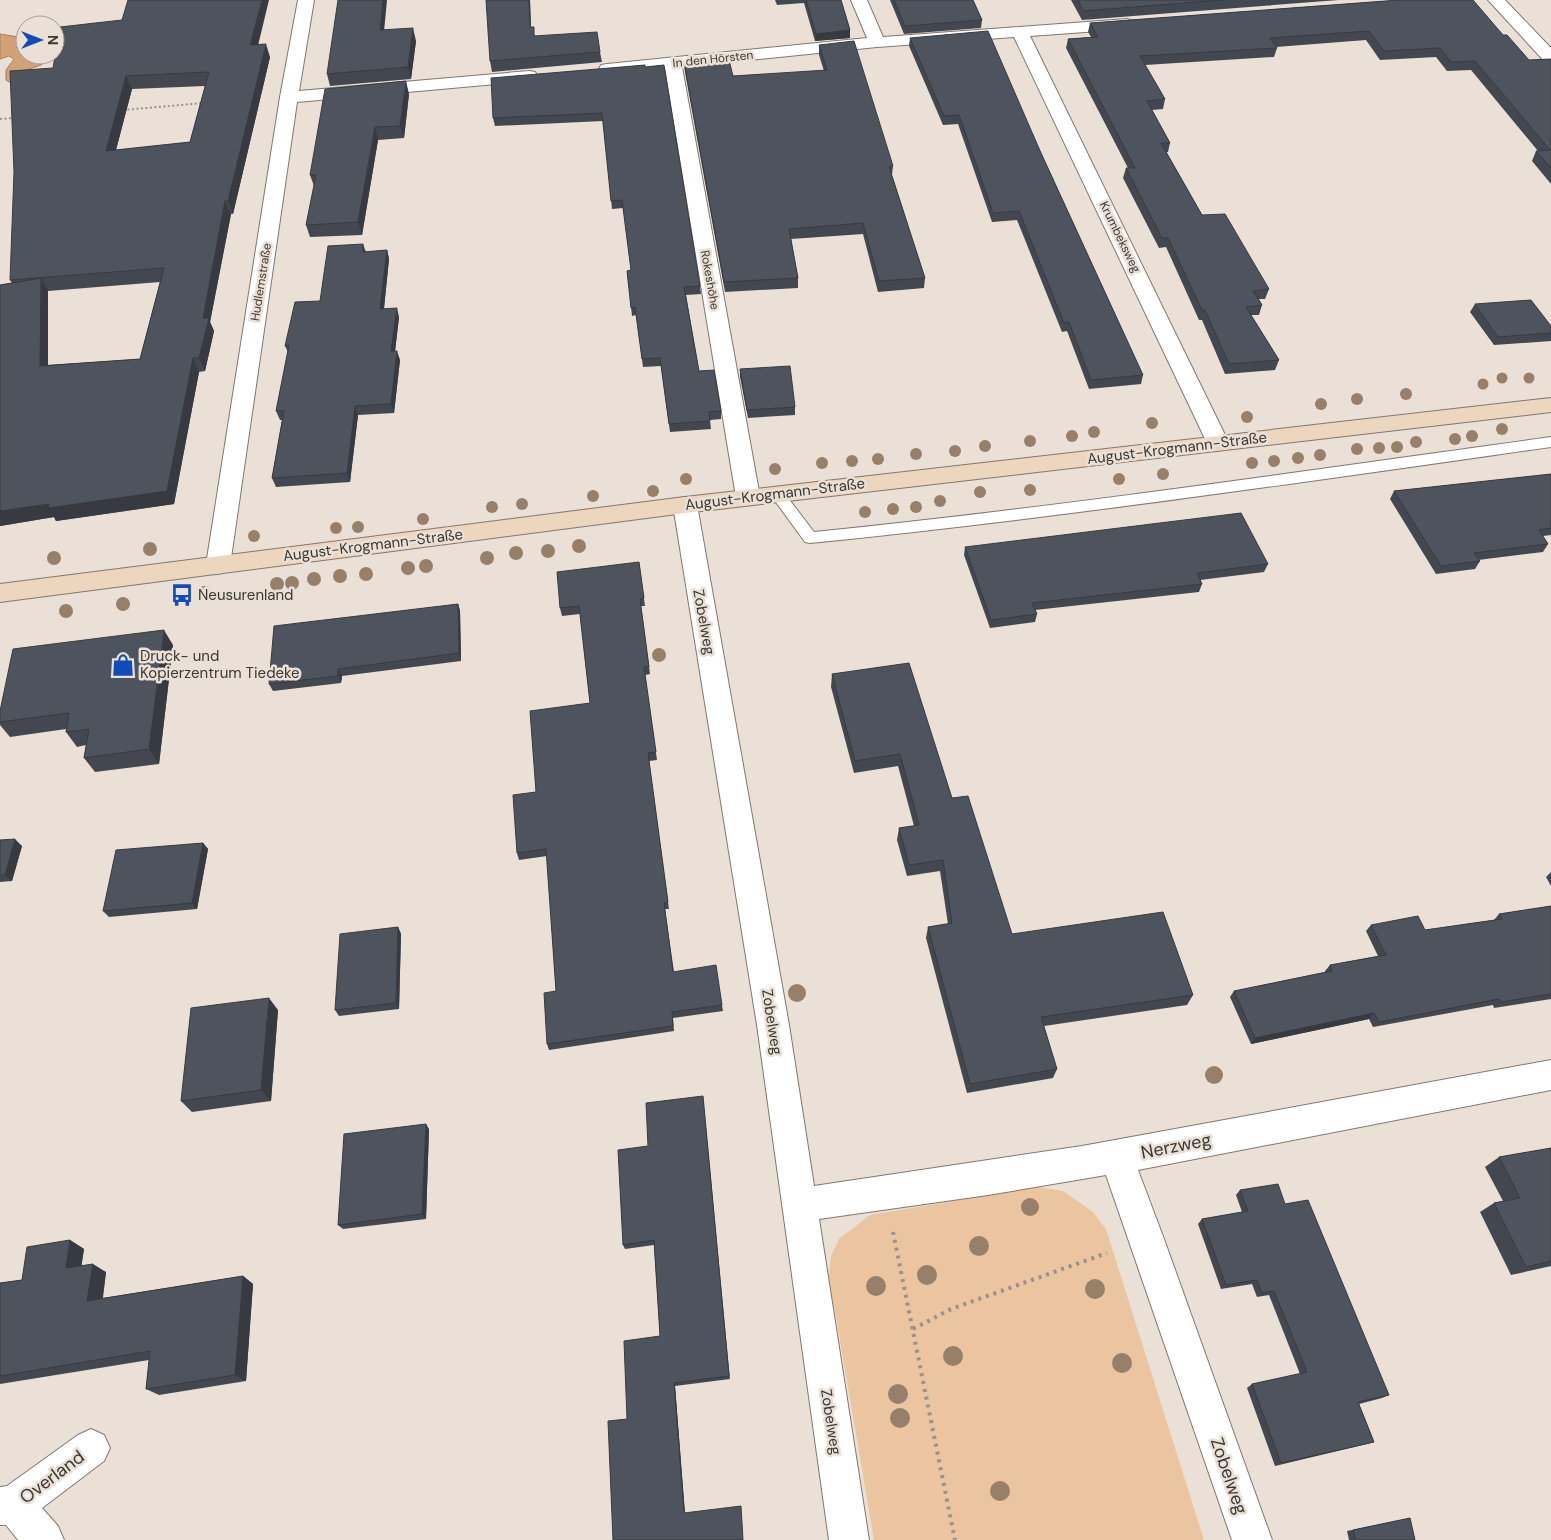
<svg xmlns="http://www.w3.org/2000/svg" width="1551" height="1540" font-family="'DM Sans',sans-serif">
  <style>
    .green { fill: #ebc4a0 }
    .water { fill: #d0a276; stroke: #a38262 }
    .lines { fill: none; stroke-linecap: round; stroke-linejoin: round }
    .service-casing { stroke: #81776f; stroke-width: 2 }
    .minor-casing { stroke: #81776f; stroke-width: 2 }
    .secondary-casing { stroke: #81776f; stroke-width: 2 }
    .path-far1 { stroke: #99918a; stroke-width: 2; stroke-dasharray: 2 2.5; stroke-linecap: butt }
    .path { stroke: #99918a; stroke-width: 4; stroke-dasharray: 3 5; stroke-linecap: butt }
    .service { fill: #fff; fill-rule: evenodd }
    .minor { fill: #fff; fill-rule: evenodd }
    .secondary { fill: #ecd6bd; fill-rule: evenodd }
    .tree { fill: #968069 }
    .wall { fill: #434850; fill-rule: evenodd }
    .shaded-wall { fill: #373b41 }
    .building { fill: #4e545d; stroke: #373b41; fill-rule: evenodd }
    .labels { text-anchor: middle; stroke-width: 5; stroke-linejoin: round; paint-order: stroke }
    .far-street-label { font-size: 12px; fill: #3b3733; stroke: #ebe0d6 }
    .street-label { font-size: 15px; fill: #3b3733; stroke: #ebe0d6 }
    .poi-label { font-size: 15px; fill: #3b3733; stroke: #ebe0d6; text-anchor: start }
    .near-street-label { font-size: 18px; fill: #3b3733; stroke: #ebe0d6 }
  </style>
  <rect width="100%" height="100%" fill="#ebe0d6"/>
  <path class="green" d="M1037,1187L1063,1191L1093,1212L1106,1229L1204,1540H874L835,1311L828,1286L831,1256L839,1239L870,1215Z"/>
  <path class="water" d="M0,34L25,38V55H48V59L41,65L32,68L15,85L6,80V70L14,59L9,56L0,59Z"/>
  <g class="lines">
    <defs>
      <path id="service" d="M1551,437V447C1304,482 1058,518 810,543L805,542L770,494L772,490L777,489L782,490L814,532C1060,507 1306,471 1551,437Z"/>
      <path id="minor" d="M298,0H314L299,91L529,71L535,72L538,76L535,80L529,81L297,102L230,565L227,571L218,574L209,571L206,565L280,97Z
        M851,0H867L883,37L1127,19L1133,21L1135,24L1133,27L1127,29L1030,36L1229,443L1226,448L1218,451L1210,448L1207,443L1014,37L877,47L682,67L760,497L756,503L748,505L740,503L736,497L665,68L607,74L601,73L599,69L601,65L607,64L867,38Z
        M1488,0H1505L1551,48V63L1545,62Z
        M685,497L693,499L697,505L789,1025L814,1186L1082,1146L1551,1060V1090L1138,1170L1164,1239L1272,1540H1232L1106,1175L988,1195L819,1219L869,1540H829L757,1025L673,505L677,499Z
        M91,1429L104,1435L110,1448L104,1461L42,1508L58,1526L64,1540H18L6,1525H0V1487L7,1486L78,1435Z"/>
      <path id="secondary" d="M1551,398V412L685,513L0,602V584L685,497Z"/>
    </defs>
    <use href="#service" class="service-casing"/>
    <use href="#minor" class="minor-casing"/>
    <use href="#secondary" class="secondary-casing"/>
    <path class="path-far1" d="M123,110L204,103
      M0,119L14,118"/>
    <path class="path" d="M893,1232L955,1540
      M913,1329L951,1309L1107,1253"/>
    <use href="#service" class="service"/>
    <use href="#minor" class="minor"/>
    <use href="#secondary" class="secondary"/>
  </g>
  <g class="tree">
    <circle cx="1502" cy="378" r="5.5"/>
    <circle cx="1529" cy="378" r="5.5"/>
    <circle cx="1483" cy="384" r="5.5"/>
    <circle cx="1406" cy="394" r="6"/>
    <circle cx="1357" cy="399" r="6"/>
    <circle cx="1321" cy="404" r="6"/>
    <circle cx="1247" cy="417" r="6"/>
    <circle cx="1152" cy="423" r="6"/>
    <circle cx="1502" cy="429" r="6"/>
    <circle cx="1094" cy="432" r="6"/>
    <circle cx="1072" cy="436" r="6"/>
    <circle cx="1472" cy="436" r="6"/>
    <circle cx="1455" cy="439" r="6"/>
    <circle cx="1030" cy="441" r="6"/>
    <circle cx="1416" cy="442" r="6"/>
    <circle cx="985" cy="446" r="6"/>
    <circle cx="1397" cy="447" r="6"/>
    <circle cx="1379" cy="448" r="6"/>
    <circle cx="1357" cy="449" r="6"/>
    <circle cx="955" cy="451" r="6"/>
    <circle cx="916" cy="454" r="6"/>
    <circle cx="1320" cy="455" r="6"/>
    <circle cx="1298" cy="458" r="6"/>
    <circle cx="878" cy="459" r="6"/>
    <circle cx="852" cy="461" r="6"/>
    <circle cx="1274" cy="461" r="6"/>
    <circle cx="822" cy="463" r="6"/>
    <circle cx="1252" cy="463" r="6"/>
    <circle cx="775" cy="469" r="6"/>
    <circle cx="1163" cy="474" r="6"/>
    <circle cx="686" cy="479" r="6"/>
    <circle cx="1119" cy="479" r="6"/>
    <circle cx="1030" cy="490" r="6"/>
    <circle cx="653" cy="491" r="6"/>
    <circle cx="980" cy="492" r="6"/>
    <circle cx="593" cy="496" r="6"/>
    <circle cx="940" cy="501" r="6"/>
    <circle cx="522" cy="504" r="6"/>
    <circle cx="492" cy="507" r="6"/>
    <circle cx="916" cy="507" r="6"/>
    <circle cx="893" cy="509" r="6"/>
    <circle cx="865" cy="512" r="6"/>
    <circle cx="423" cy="519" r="6"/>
    <circle cx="358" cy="527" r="6"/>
    <circle cx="336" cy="528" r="6"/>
    <circle cx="254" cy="536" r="6"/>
    <circle cx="579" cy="546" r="7"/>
    <circle cx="150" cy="549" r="7"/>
    <circle cx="548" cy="551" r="7"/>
    <circle cx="516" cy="553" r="7"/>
    <circle cx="54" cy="558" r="7"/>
    <circle cx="487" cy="558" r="7"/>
    <circle cx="426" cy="566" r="7"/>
    <circle cx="408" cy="568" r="7"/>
    <circle cx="366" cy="574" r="7"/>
    <circle cx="340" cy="576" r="7"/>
    <circle cx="314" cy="579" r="7"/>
    <circle cx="292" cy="583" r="7"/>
    <circle cx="277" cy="584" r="7"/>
    <circle cx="204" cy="593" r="7"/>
    <circle cx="123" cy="604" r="7"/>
    <circle cx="66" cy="611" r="7"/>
    <circle cx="659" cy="655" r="7"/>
    <circle cx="797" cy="993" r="9"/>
    <circle cx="1214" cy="1075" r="9"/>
    <circle cx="1030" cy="1207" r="9"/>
    <circle cx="979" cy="1246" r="10"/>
    <circle cx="927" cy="1275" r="10"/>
    <circle cx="876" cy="1286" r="10"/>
    <circle cx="1095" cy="1289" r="10"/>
    <circle cx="953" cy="1356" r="10"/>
    <circle cx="1122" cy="1363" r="10"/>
    <circle cx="898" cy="1394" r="10"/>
    <circle cx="900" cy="1418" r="10"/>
    <circle cx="1000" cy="1491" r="10"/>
  </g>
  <path class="wall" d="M530,0L531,27L535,36L600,52L602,62L492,72L490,61Z
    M775,0H841L850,30V38L815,41L804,3L777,5Z
    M890,0H973L982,20L981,28L904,34Z
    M1071,0H1339L1082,20Z
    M1399,0L1503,35L1529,60L1551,59V184L1532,161L1536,151H1538L1471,70L1447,71L1436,57L1380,60L1366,40L1276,47L1277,48L1274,57L1145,65L1165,99L1163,109L1152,110L1170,143L1168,152H1166L1202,215L1269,289L1265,299H1259L1262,305L1259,315H1251L1279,360L1275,370L1225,374L1202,320H1199L1166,247L1159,248L1123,178L1126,168H1128L1066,48L1068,39L1091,37L1088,32L1090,23Z
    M384,30L416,41L411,79L330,86L327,74Z
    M910,38L1041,153L1143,375L1141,384L1089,389L1067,331L1062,332L1017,220L992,222L958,124L943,125L909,46Z
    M258,45L270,57L233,214H231L210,322L214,331L205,371L199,372L174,504L56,521L54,517L0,526V285L12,283L10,280L53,68ZM205,86L190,142L116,150L132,89ZM160,282L140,359L48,365V291Z
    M819,45L893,166L892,175L925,278L924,288L878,292L863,234L791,239L798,278V288L725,292L685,72L684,62L733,76L824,71L819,55Z
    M645,65L700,286L701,294L686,295L699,371L721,411V419L710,420L711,429L670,432L661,366L643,367L636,315L632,316L627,271L631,270L623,208L612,209L603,121L495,126L493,118Z
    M409,94L404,138L378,140L362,235L310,237L306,225L314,186L310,175Z
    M363,244L366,252L387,250L389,259L384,308L399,317L395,351L400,360L394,413L358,415L350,482L276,487L272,478L282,420H280L276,411L288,352L285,346Z
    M1475,304L1551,333V341L1494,345L1470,312Z
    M740,369L795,407V415L748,418L740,377Z
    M1551,474V535L1543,536L1548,544L1543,552L1478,560L1480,561L1475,569L1436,574L1390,499L1394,491Z
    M965,547L1268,564L1264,572L1200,580L1202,584L1199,592L1035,610L1037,614L1035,622L990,628L964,555Z
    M639,562L645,606H641L650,674L645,675L657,760L649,761L669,909H665L674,972L722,1005L723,1011L673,1018L674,1031L549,1050L547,1044L556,991L547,856L519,860L517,853L536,792L590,703L580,614L562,616L560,608Z
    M458,604L460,611L461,661L342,676L341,683L273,691L269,684Z
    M173,645L159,764L95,772L84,758L86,745L77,747L66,732V729L10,737L0,725V711Z
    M832,674L952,798L1012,934L1193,995L1187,1005L1044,1026L1057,1069L1053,1078L967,1093L926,938L928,927L948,924L940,871L907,876L897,840L899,828L914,826L898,766L854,773L831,687Z
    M0,840L22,846L12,881L0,882Z
    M203,843L208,849L197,909L109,917L103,911Z
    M1551,872V886L1546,877Z
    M1551,906V999L1494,1008L1493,1005L1373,1027L1369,1019L1251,1044L1230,997L1234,991L1325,972V971L1330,965L1378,956L1366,931L1371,925L1425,930L1494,920L1499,914Z
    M398,927L401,934L399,1009L339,1016L335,1010Z
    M278,1010L271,1101L192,1112L181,1101Z
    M703,1096L730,1379L675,1386L685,1513L627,1419L660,1336L654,1245L625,1249L623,1245L648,1146Z
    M429,1129L426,1219L343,1229L338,1225Z
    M1551,1148V1266L1511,1275L1480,1212L1494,1203L1503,1201L1485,1167L1499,1157Z
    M1240,1190L1285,1204L1389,1395L1382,1398L1359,1404L1374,1442L1367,1444L1275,1466L1247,1388L1252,1384L1300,1374L1269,1295L1257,1297L1252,1284L1221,1289L1198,1224L1202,1219L1242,1212L1236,1195Z
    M70,1240L84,1249L81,1266L106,1272L103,1298L243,1276L253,1284L246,1381L159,1395L146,1389L149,1360L0,1384V1283L22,1280Z
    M1410,1518L1415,1540H1349L1347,1531Z"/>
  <path class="shaded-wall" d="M262,0H269L255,58L250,45Z
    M383,0H387L383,42L380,30Z
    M529,0H530L531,38L530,27Z
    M413,28L416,41L411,79L408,67Z
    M850,30V38L815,41L816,34Z
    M266,44L270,57L233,214L228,201Z
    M126,76L132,89L112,165L106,151Z
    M406,81L409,94L404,138L400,126Z
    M375,127L378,140L362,235L358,222Z
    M225,201L231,214L210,322L214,331L205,371L199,358L203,318Z
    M387,250L389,259L383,318L380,309Z
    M41,278L48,291V380L40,366Z
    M397,308L399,317L394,360L391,351Z
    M397,351L400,360L394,413L391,404Z
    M193,358L199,372L174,504L56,521L54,517L0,526V511Z
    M355,406L358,415L350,482L347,473Z
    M458,604L460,611L461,661L459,653Z
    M164,630L173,645L159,764L149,749Z
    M338,669L342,676L341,683L338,676Z
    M15,839L22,846L12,881L5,875Z
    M203,843L208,849L197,909L192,903Z
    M398,927L401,934L399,1009L396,1003Z
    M269,998L278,1010L271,1101L261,1090Z
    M1374,1013L1369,1019L1251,1044L1255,1038Z
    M426,1124L429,1129L426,1219L422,1214Z
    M70,1240L84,1249L80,1276L66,1268Z
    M93,1264L106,1272L101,1308L87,1301Z
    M243,1276L253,1284L246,1381L235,1375Z
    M674,1383L675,1386L685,1515L684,1513Z"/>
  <path class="building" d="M128,0H262L250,45L266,44L228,201H225L203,318H209L199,358H193L167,491L48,508L49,504L0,511V285L41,278L40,366L140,359L164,268L10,280L14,172L10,71L53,68L60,27L122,20ZM209,72L190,142L106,151L126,76Z
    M338,0H383L380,30L413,28L408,67L327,74Z
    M486,0H529L530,27H534V36L597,32L600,52L490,61Z
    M806,0H841L850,30L816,34Z
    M894,0H973L982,20L905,26Z
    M1078,0H1222L1083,11Z
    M1399,0H1473L1503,35H1507L1529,60L1551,59V168L1536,151L1550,150L1475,61L1451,62L1440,48L1384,51L1369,31L1270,38L1277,48L1140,56L1165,99L1147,101L1170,143H1161L1202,215L1225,214L1269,289L1253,291L1262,305L1246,307L1279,360L1229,364L1205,310H1202L1168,238H1162L1126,168H1135L1068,39L1098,37L1090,23Z
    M988,31L1041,153L1143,375L1091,380L1069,322L1064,323L1019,211L993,213L959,115L944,116L910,38Z
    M854,41L893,166L889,167L925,278L879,281L863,223L789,229L798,278L724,282L684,62L729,60L733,76L827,70L819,45Z
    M645,65V67L664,65L700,286L684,287L699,371L714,370L721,411L709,412L710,421L669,424L660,358L642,359L635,307L631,308L627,271L631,270L622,200L611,201L602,113L493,118L491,78Z
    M406,81L400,126L375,127L358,222L306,225L316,175H310L325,89Z
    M363,244V252L387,250L380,309L397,308L391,351H397L391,404L355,406L347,473L272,478L284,411H276L289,345L285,346L295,302L320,301L328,246Z
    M1531,300L1551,326V333L1498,337L1475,304Z
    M790,366L795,407L747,410L740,369Z
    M1551,474V528L1539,530L1548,544L1474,553L1480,561L1441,566L1394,491Z
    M1241,513L1268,564L1197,573L1202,584L1032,603L1037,614L991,620L965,547Z
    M639,562L644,598L640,599L649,667H644L656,752L648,753L668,902L664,903L673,972L716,965L722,1005L672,1012L673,1026L547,1044L544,993L556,991L546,849L517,853L513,795L536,792L530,711L590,703L579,606L560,608L557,572Z
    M458,604L459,653L338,669V676L269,684L274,626Z
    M164,630L149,749L84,758L89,729L66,732L69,713L0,722V711L13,649Z
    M909,663L952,798L968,796L1012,934L1163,912L1193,995L1041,1017L1057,1069L970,1084L928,927L952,923L943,860L909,865L899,828L919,825L900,754L855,761L832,674Z
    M15,839L5,875H0V840Z
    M203,843L192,903L103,911L116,850Z
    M1551,906V994L1501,1002L1499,999L1379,1022L1374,1013L1255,1038L1234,991L1332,971L1330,965L1386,955L1371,925L1418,916L1425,930L1502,919L1499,914Z
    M398,927L396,1003L335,1010L340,934Z
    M269,998L261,1090L181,1101L191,1008Z
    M703,1096L729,1376L674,1383L684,1513L741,1506L743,1540H613L608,1421L627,1419L624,1341L660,1336L654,1240L623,1245L618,1150L648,1146L646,1103Z
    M426,1124L422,1214L338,1225L344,1134Z
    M1551,1148V1261L1526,1267L1494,1203L1520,1198L1499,1157Z
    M1278,1184L1285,1204L1308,1200L1389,1395L1358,1402L1374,1442L1281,1463L1252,1384L1307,1372L1274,1291L1262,1293L1257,1280L1226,1285L1202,1219L1248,1211L1240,1190Z
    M70,1240L66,1268L93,1264L87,1301L243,1276L235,1375L146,1389L150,1351L0,1376V1283L22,1280L27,1247Z
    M1410,1518L1415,1540H1356L1353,1530Z"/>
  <defs>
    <symbol id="bus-bare" viewBox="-9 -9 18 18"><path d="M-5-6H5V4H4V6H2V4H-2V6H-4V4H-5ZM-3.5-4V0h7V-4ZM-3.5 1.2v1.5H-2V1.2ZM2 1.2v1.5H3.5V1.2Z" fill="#0f4cb7" stroke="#ebe0d6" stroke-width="2.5" paint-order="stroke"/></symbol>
    <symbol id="shop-bare" viewBox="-9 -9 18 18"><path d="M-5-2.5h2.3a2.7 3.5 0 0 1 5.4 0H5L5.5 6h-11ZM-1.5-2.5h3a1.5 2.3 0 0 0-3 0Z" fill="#0f4cb7" stroke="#ebe0d6" stroke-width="2.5" paint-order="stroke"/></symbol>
  </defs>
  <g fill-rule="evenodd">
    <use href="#bus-bare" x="166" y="579" width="32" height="32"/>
    <use href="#shop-bare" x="107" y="649" width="32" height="32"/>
  </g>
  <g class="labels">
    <g class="far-street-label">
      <text transform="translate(713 59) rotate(-6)" y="4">In den Hörsten</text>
      <text transform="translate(1120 237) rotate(64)" y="4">Krumbeksweg</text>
      <text transform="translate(710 280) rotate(80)" y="4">Rokeshöhe</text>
      <text transform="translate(261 282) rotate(-81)" y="4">Hudlemstraße</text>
    </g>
    <g class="street-label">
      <text transform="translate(1177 448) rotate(-7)" y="5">August-Krogmann-Straße</text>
      <text transform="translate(775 494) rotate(-7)" y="5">August-Krogmann-Straße</text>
      <text transform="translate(373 545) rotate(-7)" y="5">August-Krogmann-Straße</text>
      <text transform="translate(704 622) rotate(80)" y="5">Zobelweg</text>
      <text transform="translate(772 1022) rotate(81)" y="5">Zobelweg</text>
      <text transform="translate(831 1422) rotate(81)" y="5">Zobelweg</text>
    </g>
    <g class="poi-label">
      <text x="198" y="600">Neusurenland</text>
      <text x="140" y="661">Druck- und<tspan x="140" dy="17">Kopierzentrum Tiedeke</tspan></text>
    </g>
    <g class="near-street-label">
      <text transform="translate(1176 1146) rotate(-11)" y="6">Nerzweg</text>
      <text transform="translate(1229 1476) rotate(71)" y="6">Zobelweg</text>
      <text transform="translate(52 1477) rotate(-37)" y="6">Overland</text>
    </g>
  </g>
  <g transform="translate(40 40) rotate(90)"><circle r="24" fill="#ebe0d6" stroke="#a59c95"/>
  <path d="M0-4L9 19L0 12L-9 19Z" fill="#0f4cb7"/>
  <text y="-8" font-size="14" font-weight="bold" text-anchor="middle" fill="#3b3733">N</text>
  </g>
</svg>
